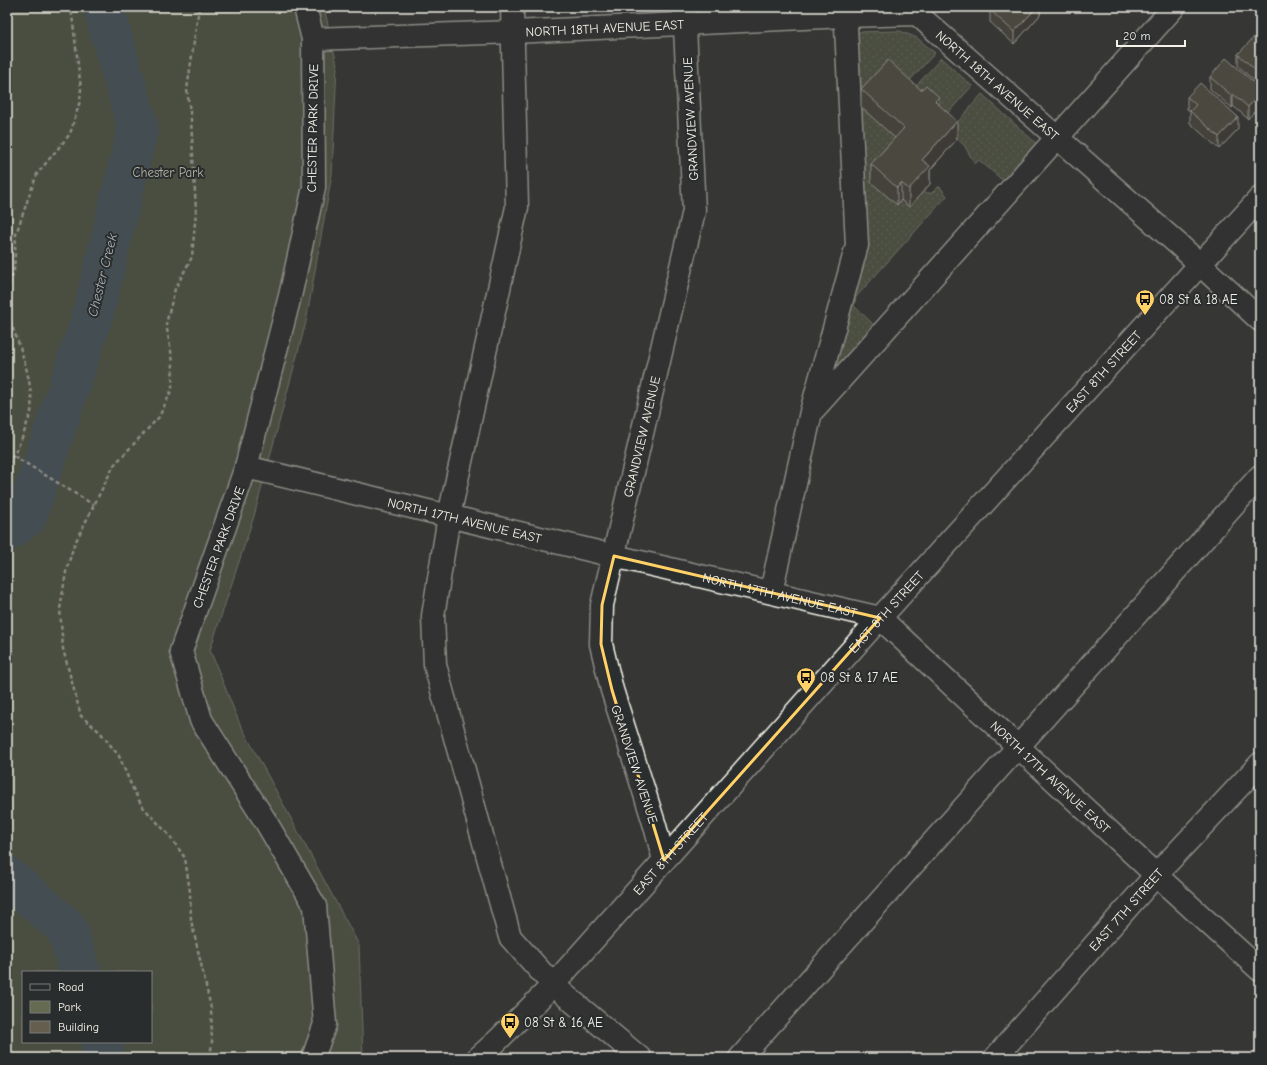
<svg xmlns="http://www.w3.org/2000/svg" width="1267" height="1065" font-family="'Comic Neue',sans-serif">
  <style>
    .grass { fill: url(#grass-dots); stroke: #acae9c }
    .park { fill: #646b50; stroke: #acae9c; fill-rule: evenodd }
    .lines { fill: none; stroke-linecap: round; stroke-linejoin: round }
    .river { stroke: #526776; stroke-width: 41 }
    .minor-casing { stroke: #f4f1e8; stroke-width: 25 }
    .path { stroke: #f4f1e8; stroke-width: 2.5; stroke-dasharray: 4 3; stroke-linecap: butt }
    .minor { stroke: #2a2d2e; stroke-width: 22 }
    .wall { fill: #575143; stroke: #f4f1e8 }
    .shaded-wall { fill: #474237; stroke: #f4f1e8 }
    .building { fill: #655e4e; stroke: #f4f1e8 }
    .marked { fill: none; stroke: #ffd166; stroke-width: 3; stroke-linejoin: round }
    .labels { text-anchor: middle; stroke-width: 4; stroke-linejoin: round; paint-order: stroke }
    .street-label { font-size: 13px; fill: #f4f1e8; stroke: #2a2d2e }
    .park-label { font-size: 13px; fill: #b3b5a4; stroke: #2a2d2e }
    .poi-label { font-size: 13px; fill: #f4f1e8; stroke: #2a2d2e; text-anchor: start }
    .water-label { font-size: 14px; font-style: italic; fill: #abb3b5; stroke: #2a2d2e }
  </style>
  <defs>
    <pattern id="grass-dots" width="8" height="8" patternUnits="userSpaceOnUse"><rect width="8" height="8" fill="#646b50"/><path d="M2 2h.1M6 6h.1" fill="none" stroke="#7b8169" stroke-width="1.8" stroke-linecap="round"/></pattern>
  </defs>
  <rect width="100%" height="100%" fill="#363734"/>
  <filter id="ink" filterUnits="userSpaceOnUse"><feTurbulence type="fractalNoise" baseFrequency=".025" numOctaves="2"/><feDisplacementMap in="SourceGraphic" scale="8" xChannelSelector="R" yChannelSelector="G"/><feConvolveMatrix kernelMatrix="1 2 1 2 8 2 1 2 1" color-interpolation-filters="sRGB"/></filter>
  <g filter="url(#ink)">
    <path class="grass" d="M900,31L917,38L935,53L901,90L861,107L904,146L897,205L901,200L923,191L927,193H932L938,187H940L947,196L856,297L854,306L872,323L874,327L841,365H835L851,301L855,32Z
      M941,58L972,86L939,123L908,95Z
      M982,94L1039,146L1008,178L1001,179L979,160L975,164L964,145L949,132Z"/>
    <path class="park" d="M7,7H324L337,65L332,174L306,322L254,516L210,650L239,722L359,945L363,1058H7ZM23,972H151V1042H23Z"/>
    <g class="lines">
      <path class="river" d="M7,531L26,517L93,314L138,127L103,7
        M7,877L66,927L80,972
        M101,1042L105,1058"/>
      <defs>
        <g id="minor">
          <path d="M305,7L313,39L314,187L291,292L246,467L181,651L201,720L266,822L315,906L325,1024L313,1058"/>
          <path d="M512,7L517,207L449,516L433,616L435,665L510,937L553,985L640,1058"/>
          <path id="s1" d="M313,39L514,32L845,16L917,14L1179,245L1260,320"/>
          <path d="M815,408L1174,7"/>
          <path id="s2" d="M246,467L614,556L880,618L1156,875L1260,970"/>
          <path d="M771,592L811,412L857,245L845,7"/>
          <path id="s3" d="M664,860L655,826L612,690L601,644L602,605L694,211L684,7"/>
          <path id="s4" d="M478,1058L498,1040L553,985L880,618L1260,198"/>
          <path d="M740,1058L1260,476"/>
          <path id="s5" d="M995,1058L1156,875L1260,764"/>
        </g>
      </defs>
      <use href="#minor" class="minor-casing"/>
      <path class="path" d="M199,7L187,90L191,119L196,211L192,257L175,289L166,324L173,362L172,389L159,417L114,465L74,545L66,572L60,609L63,649L81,716L100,732L119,756L132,787L142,806L169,835L185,858L190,892L191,920L211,1008L212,1041L210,1058
        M7,291L14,271L16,234L30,193L37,174L70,134L80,101L81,89L71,7
        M7,315C19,341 34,383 31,412C30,417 27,422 26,427C21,441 16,453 7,465
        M14,456L94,505"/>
      <use href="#minor" class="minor"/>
    </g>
    <path class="wall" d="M1040,7V15L1014,44L990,22V10Z
      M1260,41V86L1238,66V54Z
      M1210,77L1260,88L1248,119L1233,106L1232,108L1210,89Z
      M861,89L921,90L939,105L957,139L930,170V184L909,207L901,200L897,205L871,182V164L895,138L861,107Z
      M1187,97L1238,129L1219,149L1190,123V111L1187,109Z"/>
    <path class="shaded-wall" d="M1037,7H1040V15L1014,44V32Z
      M1260,93V105L1248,119V107Z
      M1233,94V106L1232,108V96Z
      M939,97V114L935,101Z
      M1238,117V129L1219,149V137Z
      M957,121V139L930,170V184L909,207V189L922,160Z
      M901,183V200L897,205V188Z"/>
    <path class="building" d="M992,7H1037L1014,32L990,10Z
      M1255,36L1260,41V74L1238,54Z
      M1226,58L1260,88V93L1248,107L1233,94L1232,96L1210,77Z
      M888,60L921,90L926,85L939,97L935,101L957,121L922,160L930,166L909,189L901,183L897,188L871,164L904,128L861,89Z
      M1200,83L1238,117L1219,137L1190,111L1196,105L1187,97Z"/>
  </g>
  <path d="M0 0H1267V1065H0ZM614,556L880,618L664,860L612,690L601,644L602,605Z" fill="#363734" fill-opacity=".55" fill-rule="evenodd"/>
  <path class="marked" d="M614,556L880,618L664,860L612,690L601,644L602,605Z"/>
  <defs>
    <symbol id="bus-pin" viewBox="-11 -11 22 30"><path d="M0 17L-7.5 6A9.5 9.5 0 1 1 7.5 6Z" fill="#ffd166" stroke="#2a2d2e"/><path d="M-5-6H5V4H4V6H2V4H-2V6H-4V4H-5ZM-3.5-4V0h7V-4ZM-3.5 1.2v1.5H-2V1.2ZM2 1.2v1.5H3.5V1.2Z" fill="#111"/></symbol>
  </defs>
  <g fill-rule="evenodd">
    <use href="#bus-pin" x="1134" y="288" width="22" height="30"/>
    <use href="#bus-pin" x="795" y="666" width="22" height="30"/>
    <use href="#bus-pin" x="499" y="1011" width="22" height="30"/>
  </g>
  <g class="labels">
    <g class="street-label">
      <text dy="5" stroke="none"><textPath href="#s1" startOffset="292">NORTH 18TH AVENUE EAST</textPath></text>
      <text dy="5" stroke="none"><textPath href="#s1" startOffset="712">NORTH 18TH AVENUE EAST</textPath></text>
      <text transform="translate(690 119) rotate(-93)" y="5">GRANDVIEW AVENUE</text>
      <text transform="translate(312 128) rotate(-89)" y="5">CHESTER PARK DRIVE</text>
      <text dy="5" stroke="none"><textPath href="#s4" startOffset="929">EAST 8TH STREET</textPath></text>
      <text dy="5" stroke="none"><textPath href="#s3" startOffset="437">GRANDVIEW AVENUE</textPath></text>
      <text dy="5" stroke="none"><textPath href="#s2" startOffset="225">NORTH 17TH AVENUE EAST</textPath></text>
      <text transform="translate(218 547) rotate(-70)" y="5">CHESTER PARK DRIVE</text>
      <text dy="5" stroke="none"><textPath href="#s2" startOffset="549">NORTH 17TH AVENUE EAST</textPath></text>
      <text dy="5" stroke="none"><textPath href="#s4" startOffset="605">EAST 8TH STREET</textPath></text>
      <text transform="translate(635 764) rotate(72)" y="5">GRANDVIEW AVENUE</text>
      <text dy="5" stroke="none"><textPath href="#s2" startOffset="885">NORTH 17TH AVENUE EAST</textPath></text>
      <text dy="5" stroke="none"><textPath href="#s4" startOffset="281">EAST 8TH STREET</textPath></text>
      <text dy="5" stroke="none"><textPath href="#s5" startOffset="198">EAST 7TH STREET</textPath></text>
    </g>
    <g class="park-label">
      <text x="168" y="177">Chester Park</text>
    </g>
    <g class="poi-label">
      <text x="1159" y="304">08 St &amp; 18 AE</text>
      <text x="820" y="682">08 St &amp; 17 AE</text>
      <text x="524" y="1027">08 St &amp; 16 AE</text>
    </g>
    <g class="water-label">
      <text transform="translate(102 275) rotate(-76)" y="5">Chester Creek</text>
    </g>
  </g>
  <rect width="1267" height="1065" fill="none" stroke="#2a2d2e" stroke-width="24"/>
  <rect x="12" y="12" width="1243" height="1041" fill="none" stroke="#f4f1e8" stroke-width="1.5" filter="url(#ink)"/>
  <rect x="22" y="971" width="130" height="72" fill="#2a2d2e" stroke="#7b7b78"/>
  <rect x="30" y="984" width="20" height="6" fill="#2a2d2e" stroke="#7b7b78"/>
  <text x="58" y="991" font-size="12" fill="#f4f1e8">Road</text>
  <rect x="30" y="1001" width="20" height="12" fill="#646b50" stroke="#7b7b78"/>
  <text x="58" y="1011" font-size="12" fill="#f4f1e8">Park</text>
  <rect x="30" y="1021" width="20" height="12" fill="#655e4e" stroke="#7b7b78"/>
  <text x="58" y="1031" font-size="12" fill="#f4f1e8">Building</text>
  <path d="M1117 40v6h68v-6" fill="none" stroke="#f4f1e8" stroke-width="2"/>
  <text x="1123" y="40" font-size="12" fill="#f4f1e8" stroke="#2a2d2e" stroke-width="3" paint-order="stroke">20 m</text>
</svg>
